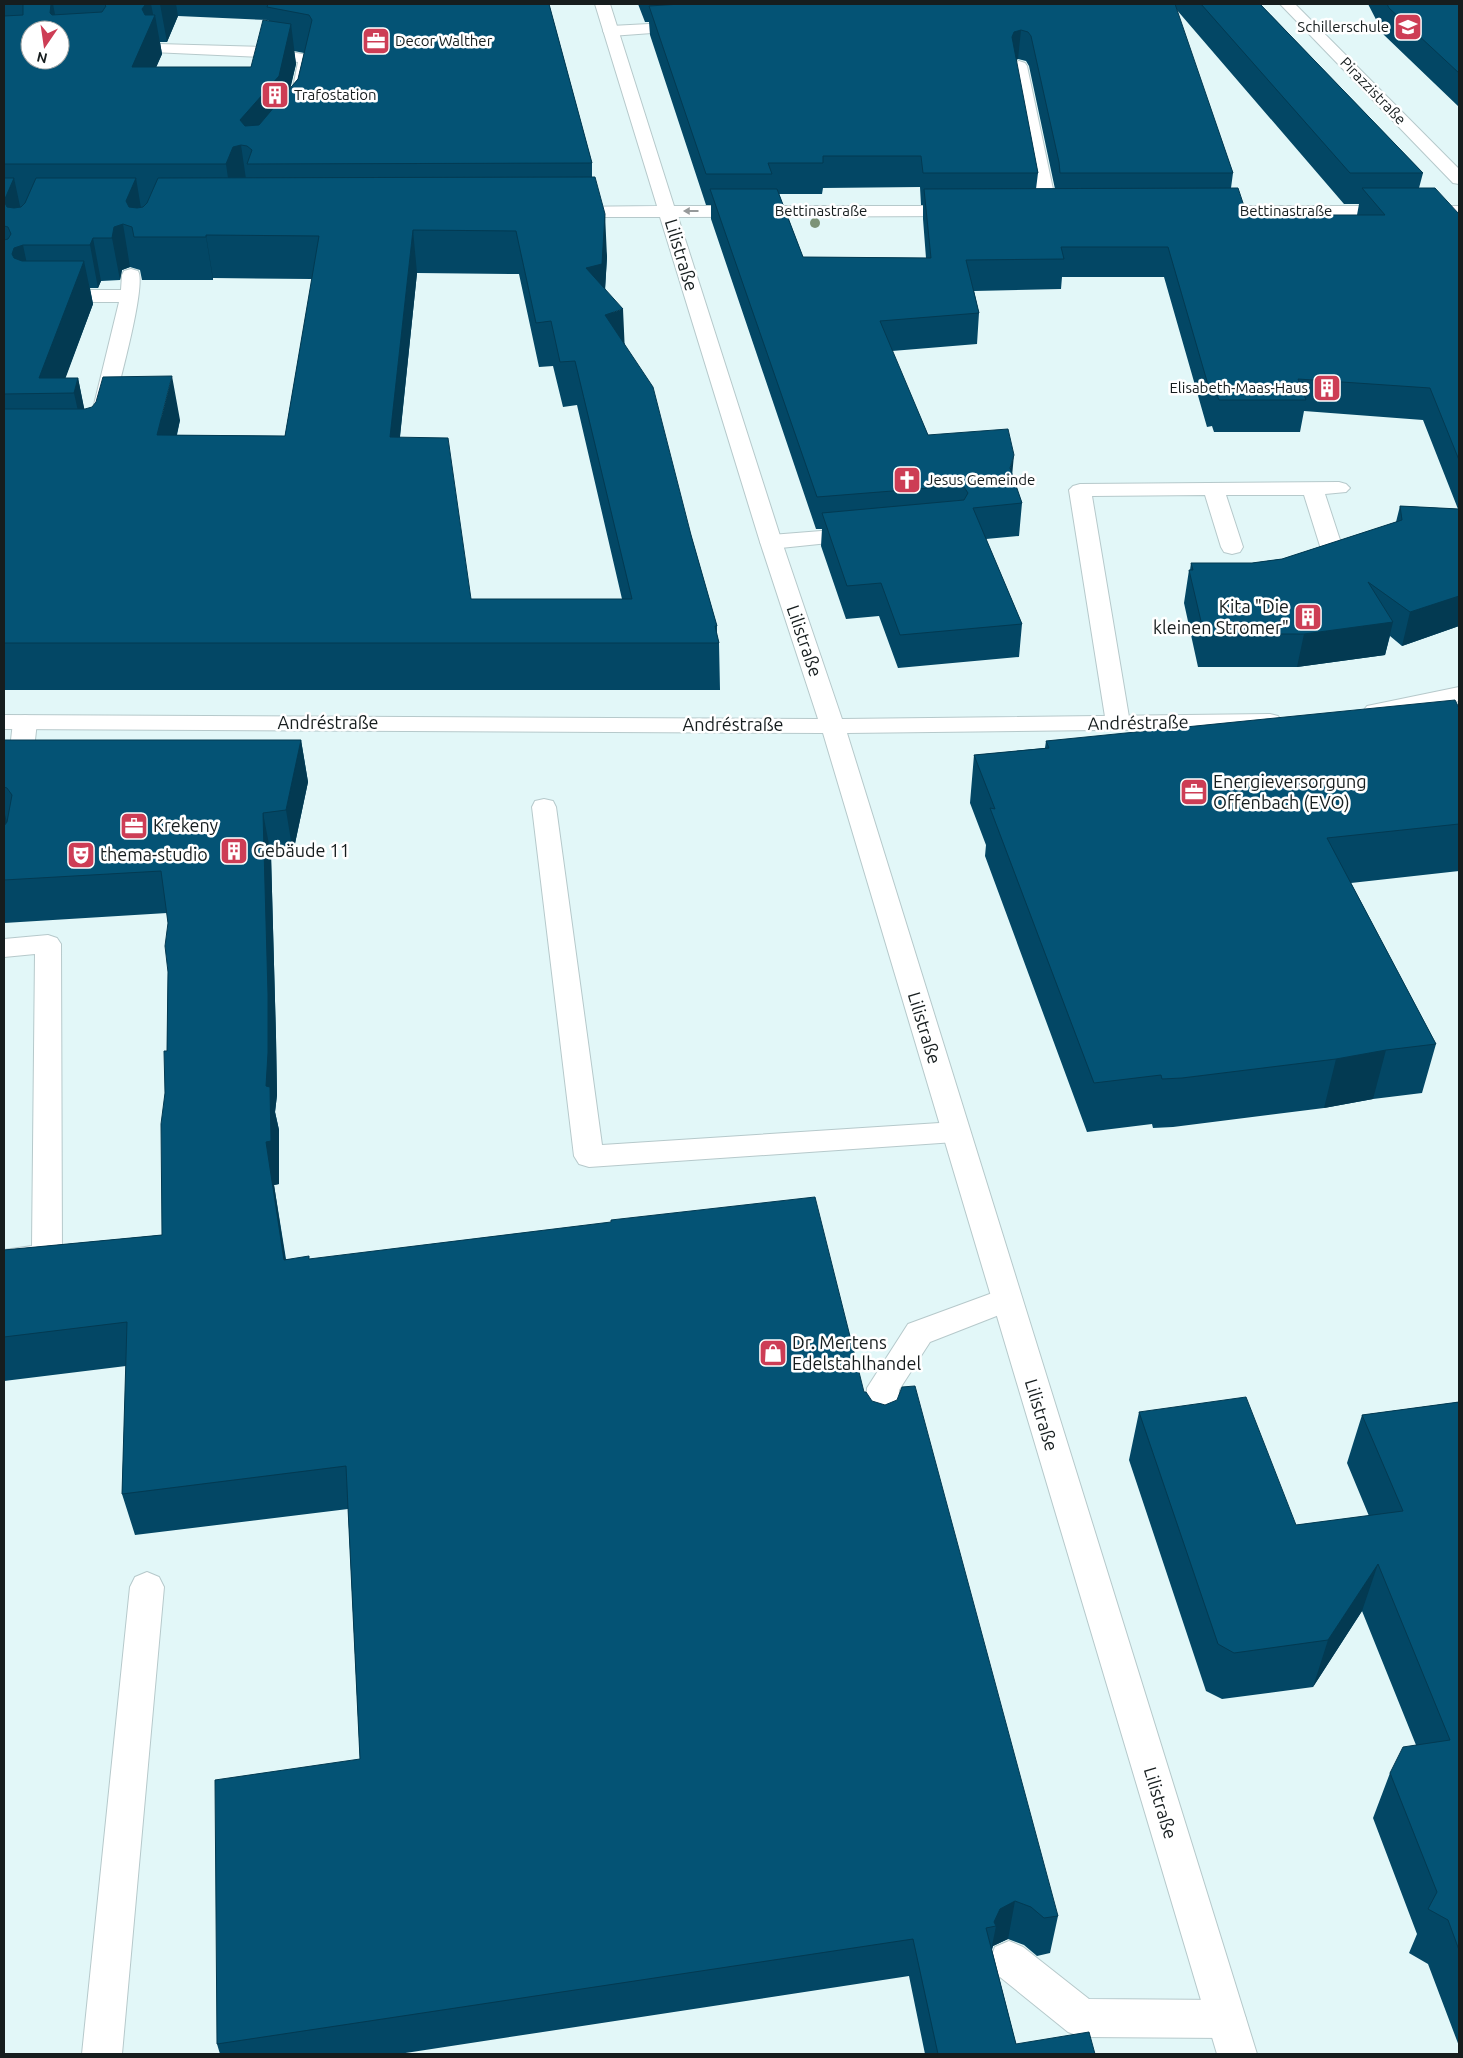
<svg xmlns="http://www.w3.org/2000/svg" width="1463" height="2058" font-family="Ubuntu,sans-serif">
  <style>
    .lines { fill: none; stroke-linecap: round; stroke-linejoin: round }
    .lane-casing { stroke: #b6c9cb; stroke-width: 2 }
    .street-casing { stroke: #b6c9cb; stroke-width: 2 }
    .lane { fill: #fff; fill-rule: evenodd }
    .street { fill: #fff; fill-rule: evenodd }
    .tree { fill: #7c9377 }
    .wall { fill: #034765; fill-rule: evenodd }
    .shaded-wall { fill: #033a52 }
    .building { fill: #045375; stroke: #033a52; fill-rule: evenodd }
    .oneway { fill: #96999a }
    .labels { text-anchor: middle; stroke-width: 5; stroke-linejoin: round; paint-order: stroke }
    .far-poi-label { font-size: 15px; fill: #161d1e; stroke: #fff; text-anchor: start }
    .far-street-label { font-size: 15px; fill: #161d1e; stroke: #fff }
    .street-label { font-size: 18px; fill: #161d1e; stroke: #fff }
    .poi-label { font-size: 18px; fill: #161d1e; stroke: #fff; text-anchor: start }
  </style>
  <rect width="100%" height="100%" fill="#e2f7f8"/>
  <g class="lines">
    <defs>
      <path id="lane" d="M687,22L693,24L695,27L693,30L611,36L605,34L603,31L605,28L611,26Z
        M158,44L264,47L313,56L315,59L308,93L306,96H294L292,93L298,62L264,57L152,52L150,49L152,46Z
        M1019,61L1025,63L1027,66L1054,194L1055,211L1052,215L1046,216L1040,215L1037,211L1036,194L1011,66L1013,63Z
        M131,269L138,271C147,285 117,391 112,413L109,417L102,419L95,417L92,413L119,302H54L47,300L45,296L47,292L54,290H121L122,275L124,271Z
        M1339,482L1346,484L1350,488L1346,492L1325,494L1342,546L1339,551L1331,553L1323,551L1320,546L1304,495H1226L1243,547L1240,552L1232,554L1224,552L1221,547L1205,495L1092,496L1130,723L1126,728L1118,730L1110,728L1106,723L1069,490L1073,486L1080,484Z
        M859,528L867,529L870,534L867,539L771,549L763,547L760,542L763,537L771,535Z
        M25,715L33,717L37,722L33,758L30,763L21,765L12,763L9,758L13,722L17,717Z
        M544,799L553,801L556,807L602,1145L955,1122L965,1125L969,1132L965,1139L955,1142L589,1167L579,1164L574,1156L532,807L535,801Z
        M48,935L57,938L61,944L62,1255L58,1263L4,1273V1250L32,1246L35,954L4,957V939Z
        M1006,1288L1017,1292L1021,1300L1017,1308L930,1342L899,1390L897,1432L892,1441L881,1445L870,1441L865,1432L867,1388L908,1324Z
        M147,1572L159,1577L164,1587L122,2054H82L130,1587L135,1577Z
        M1009,1941L1023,1947L1089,1999L1226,2000L1240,2005L1246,2019L1240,2033L1226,2038L1082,2037L1068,2032L995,1973L990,1960L995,1947Z"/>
      <path id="street" d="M595,4H610L674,206H960L966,207L969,211L966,215L960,216L678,217L782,542L842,719L1270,714L1278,716L1282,721L1278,726L1270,728L847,733L1257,2054H1217L823,733L4,729V715L818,719L760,542L660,217H568L562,216L559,212L562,208L568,207L657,206Z
        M1280,4H1295L1459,169V184L1453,183Z
        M1208,206H1459V216H1208L1202,215L1199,211L1202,207Z
        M1459,687V701L1375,718L1367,716L1363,711L1367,706Z"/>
    </defs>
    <use href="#lane" class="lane-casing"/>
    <use href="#street" class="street-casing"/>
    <use href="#lane" class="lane"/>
    <use href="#street" class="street"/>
  </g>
  <circle class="tree" cx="815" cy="223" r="5"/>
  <path class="wall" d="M4,4H549L592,163V177L607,257L605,288L691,535L717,626V635L719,643L720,690H4ZM178,16L268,20L269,21L251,67H156L162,54L160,42H167ZM294,51L304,53L298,79L290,88L296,64ZM130,267L140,270L142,280H213V278L312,279L285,436L177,435L180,420L84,409L78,378H65L93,304L90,288H98L101,281L120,280L122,270ZM417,273L519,274L539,367L553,366L563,407L577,405L622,599H471L400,437Z
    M638,4H1260L1423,173L1419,188L1459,214V626L1402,646L1390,636L1385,655L1297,667H1198L1184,603L1189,570H1190L1191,563H1252L1282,559L1396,522L1400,506L1458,509L1423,420L1304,411L1300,432H1214L1212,426L1207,427L1164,277H1062L1061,289L974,291L979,313L977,344L892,351L928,435L1012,475L1022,503L1019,536L986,539L1022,624L1019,657L898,668L879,616L846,619L821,546L822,529H816L711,219V205H706L650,35L649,22H645ZM1176,9L1344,204H1359L1357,215H1253L1246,212L1231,188L1233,173ZM1018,59L1026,61L1029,66L1055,189H1036L1038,173L1016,60ZM920,187L921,205H923V219L926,258L803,257L779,194H822L823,188Z
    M1368,4H1459V107L1384,35Z
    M1459,708V871L1351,883L1436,1044L1422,1093L1373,1099L1324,1108L1173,1127L1153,1128L1152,1124L1087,1132L985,856L986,845L970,803L974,755L1045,748L1046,741Z
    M4,740H301L308,782L293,853L271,855L276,1037L277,1095L275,1112L279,1130V1184L274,1185L286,1259H309L864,1392L1058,1916L1050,1953L1037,1956L1024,1945L1008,1939L993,1946L992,1950L1016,2044L1095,2054H925L909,1976L399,2054H220L217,2044L360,1759L348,1509L135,1535L122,1494L126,1366L4,1381V1250L162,1235L165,1093L167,1051L168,972V923L167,913L4,923Z
    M1459,1402V2046L1428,1964L1409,1953L1417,1934L1373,1818L1390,1773L1416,1745L1362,1611L1313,1687L1222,1699L1206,1691L1129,1460L1139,1412L1296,1525L1369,1516L1347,1463L1362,1415Z"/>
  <path class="shaded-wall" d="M51,4H53L58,30L50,13Z
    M149,4H151L154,19L155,15L162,54L139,107L132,67L142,9L145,5Z
    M160,4H176L178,16L167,42Z
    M291,24L296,64L284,116L252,150L240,120Z
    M1021,30L1018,59L1011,62L1012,37L1014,32Z
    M241,145L247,186L232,206L226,164L233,147Z
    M14,178L23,220L13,243L4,201Z
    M136,178L143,220L136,237L126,201Z
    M605,214L607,257L604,308L586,268Z
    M123,224L130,267L122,270L120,280L112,238L114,227Z
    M413,230L417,273L395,483L390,437Z
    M206,235L213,278V280L206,237Z
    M93,238L101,281L98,288L90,245Z
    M23,245L32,288L12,254L14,248Z
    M84,261L93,304L60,393L39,378Z
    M623,309L625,353L605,315Z
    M172,376L180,420L166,480L157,435Z
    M78,378L87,422L84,438L74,393Z
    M1014,455L1011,487L1010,468Z
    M1459,596V626L1402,646L1410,612Z
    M1393,622L1385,655L1297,667L1304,634Z
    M301,740L308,782L293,853L286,810Z
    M4,810L8,827L4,829Z
    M263,813L271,855L276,1037L277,1095L275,1112L279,1130V1184L274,1185L292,1302L284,1260L266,1142Z
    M1386,1050L1373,1099L1324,1108L1336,1059Z
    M1378,1564L1362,1611L1313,1687L1328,1640Z
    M1015,1901L1008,1939L993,1946L991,1951L996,1926L994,1922L1000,1909Z"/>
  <path class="building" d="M23,4H51L50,13L52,15L102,12L106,6L104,4H149L145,5L142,9L145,15H155L132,67H251L263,20L291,24L279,76L240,120L245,126L259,125L298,79L312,20L309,15L267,7L268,4H549L592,163L247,164L252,150L247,146L241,145L233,147L226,164H4V16L23,15ZM30,30H60V60H30Z
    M681,4H1175L1233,173H1060L1059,162L1031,36L1028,32L1021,30L1014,32L1012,37L1038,173H923L921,156H823V163H768L772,174H706L649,6Z
    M1201,4H1260L1423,173H1350Z
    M1387,4H1459V73L1389,8Z
    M595,177L605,214L602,264L586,268L623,309L605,315L653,387L691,535L717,626H715L719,643H4V409H85L92,407L96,402L103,377L172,376L157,435L285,436L319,236L206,235V237H134L132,227L123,224L114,227L112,238H93L90,245H23L14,248L12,254L14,258L22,261H84L39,378H78L74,393L4,394V240L8,239L11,234L8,227L4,226V178H14L4,201L7,207L14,208L21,207L25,203L36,178H136L126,201L129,207L137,208L143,207L147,203L158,178ZM413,230L516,231L536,323L551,321L560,362L575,361L632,599H471L448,438L390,437Z
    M1238,188L1246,212H1252L1253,215H1385L1362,188H1435L1459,214V460L1430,388L1298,379L1306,400H1219L1217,395H1211L1168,247H1061L1064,259L966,260L979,313L880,321L928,435L1008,429L1014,455L1010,468L1022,503L973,508L1022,624L900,635L881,583L847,586L822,513L964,500L968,493L964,487L955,486L817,497L710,189H777L803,257L931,258L924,189Z
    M1400,506L1459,509V596L1410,612L1368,582L1393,622L1304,634H1204L1189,570H1193L1191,563H1252L1282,559L1402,520Z
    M1455,700L1459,708V824L1327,838L1436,1044L1386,1050L1336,1059L1182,1078L1162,1079L1161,1075L1094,1083L990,808L995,809L974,755L1049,748L1046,741Z
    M4,740H301L286,810L263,813L268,994V1053L266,1086L270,1087L271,1141L266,1142L284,1260L309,1256V1259L611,1222V1220L815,1197L864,1392H866L872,1401L885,1405L897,1400L902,1387L915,1386L1058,1916L1044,1918L1031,1907L1015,1901L1000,1909L994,1922L996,1926L986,1928L1016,2044L1089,2032L1095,2054H938L913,1939L217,2044L215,1780L360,1759L346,1466L122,1494L127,1322L4,1337V1250L162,1235L161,1124L165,1093L164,1051H167L168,972L165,946L168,923L161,871L4,880V826L7,822L12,795L7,788L4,787Z
    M1246,1397L1296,1525L1403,1511L1362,1415L1459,1402V1950L1448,1920L1428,1909L1437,1892L1390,1773L1403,1747L1450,1740L1378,1564L1328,1640L1234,1653L1218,1644L1139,1412Z"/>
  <defs><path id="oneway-solid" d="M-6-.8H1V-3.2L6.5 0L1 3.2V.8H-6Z" transform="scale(1.25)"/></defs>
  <use class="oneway" href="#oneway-solid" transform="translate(691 211) rotate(180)"/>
  <defs>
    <symbol id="school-square" viewBox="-11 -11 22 22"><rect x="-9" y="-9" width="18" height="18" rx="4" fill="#cd3d55" stroke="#fff"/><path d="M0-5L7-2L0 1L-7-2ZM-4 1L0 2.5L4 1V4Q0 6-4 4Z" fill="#fff"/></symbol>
    <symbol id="office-square" viewBox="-11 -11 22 22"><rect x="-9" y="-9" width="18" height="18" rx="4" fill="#cd3d55" stroke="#fff"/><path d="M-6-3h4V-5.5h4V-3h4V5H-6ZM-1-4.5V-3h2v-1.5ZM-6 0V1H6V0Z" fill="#fff"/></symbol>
    <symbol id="building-square" viewBox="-11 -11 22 22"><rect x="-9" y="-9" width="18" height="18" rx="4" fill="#cd3d55" stroke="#fff"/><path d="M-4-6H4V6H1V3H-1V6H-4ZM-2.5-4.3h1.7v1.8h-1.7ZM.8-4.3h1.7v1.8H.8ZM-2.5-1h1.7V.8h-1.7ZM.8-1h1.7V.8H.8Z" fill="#fff"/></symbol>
    <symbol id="church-square" viewBox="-11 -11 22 22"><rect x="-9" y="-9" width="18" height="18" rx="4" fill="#cd3d55" stroke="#fff"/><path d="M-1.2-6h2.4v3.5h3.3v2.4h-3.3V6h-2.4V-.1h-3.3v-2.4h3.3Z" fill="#fff"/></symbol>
    <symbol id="theatre-square" viewBox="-11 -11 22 22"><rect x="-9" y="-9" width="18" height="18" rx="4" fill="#cd3d55" stroke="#fff"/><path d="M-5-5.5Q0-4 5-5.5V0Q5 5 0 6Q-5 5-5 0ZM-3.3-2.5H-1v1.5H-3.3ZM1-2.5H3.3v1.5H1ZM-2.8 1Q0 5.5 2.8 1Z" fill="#fff"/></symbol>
    <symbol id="shop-square" viewBox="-11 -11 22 22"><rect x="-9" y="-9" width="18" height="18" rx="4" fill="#cd3d55" stroke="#fff"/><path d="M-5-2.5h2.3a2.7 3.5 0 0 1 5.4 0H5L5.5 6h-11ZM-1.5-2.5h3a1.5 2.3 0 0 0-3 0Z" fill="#fff"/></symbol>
  </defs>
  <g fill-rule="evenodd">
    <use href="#school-square" x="1392" y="11" width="32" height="32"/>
    <use href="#office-square" x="360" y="25" width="32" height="32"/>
    <use href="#building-square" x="259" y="79" width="32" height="32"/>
    <use href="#building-square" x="1311" y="372" width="32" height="32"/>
    <use href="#church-square" x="891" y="464" width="32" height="32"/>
    <use href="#building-square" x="1292" y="601" width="32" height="32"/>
    <use href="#office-square" x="1178" y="776" width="32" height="32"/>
    <use href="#office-square" x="118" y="810" width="32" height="32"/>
    <use href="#building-square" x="218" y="835" width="32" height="32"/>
    <use href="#theatre-square" x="65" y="839" width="32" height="32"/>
    <use href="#shop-square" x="757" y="1337" width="32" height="32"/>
  </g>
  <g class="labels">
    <g class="far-poi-label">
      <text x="1389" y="32" text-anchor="end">Schillerschule</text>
      <text x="395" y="46">Decor Walther</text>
      <text x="294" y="100">Trafostation</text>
      <text x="1308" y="393" text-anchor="end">Elisabeth-Maas-Haus</text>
      <text x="926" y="485">Jesus Gemeinde</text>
    </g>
    <g class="far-street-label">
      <text transform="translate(1373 91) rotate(46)" y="5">Pirazzistraße</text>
      <text x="821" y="216">Bettinastraße</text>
      <text x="1286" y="216">Bettinastraße</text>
    </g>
    <g class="street-label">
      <text transform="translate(681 255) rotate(73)" y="6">Lilistraße</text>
      <text transform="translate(804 641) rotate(71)" y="6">Lilistraße</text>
      <text x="328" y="729">Andréstraße</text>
      <text transform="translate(1138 723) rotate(-1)" y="6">Andréstraße</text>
      <text x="733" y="731">Andréstraße</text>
      <text transform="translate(924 1028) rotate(73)" y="6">Lilistraße</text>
      <text transform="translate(1041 1415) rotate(73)" y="6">Lilistraße</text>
      <text transform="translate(1160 1803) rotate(73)" y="6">Lilistraße</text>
    </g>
    <g class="poi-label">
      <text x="1289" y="613" text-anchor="end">Kita "Die<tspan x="1289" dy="21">kleinen Stromer"</tspan></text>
      <text x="1213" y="788">Energieversorgung<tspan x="1213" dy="21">Offenbach (EVO)</tspan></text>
      <text x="153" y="832">Krekeny</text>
      <text x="253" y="857">Gebäude 11</text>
      <text x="100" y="861">thema-studio</text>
      <text x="792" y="1349">Dr. Mertens<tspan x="792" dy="21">Edelstahlhandel</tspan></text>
    </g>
  </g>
  <rect width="1463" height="2058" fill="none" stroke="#161d1e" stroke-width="10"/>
  <g transform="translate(45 45) rotate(193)"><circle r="24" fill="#ffffff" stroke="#a2a5a5"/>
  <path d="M0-4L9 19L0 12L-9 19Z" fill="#cd3d55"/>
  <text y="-8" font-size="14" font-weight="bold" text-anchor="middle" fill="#161d1e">N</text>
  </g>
</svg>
